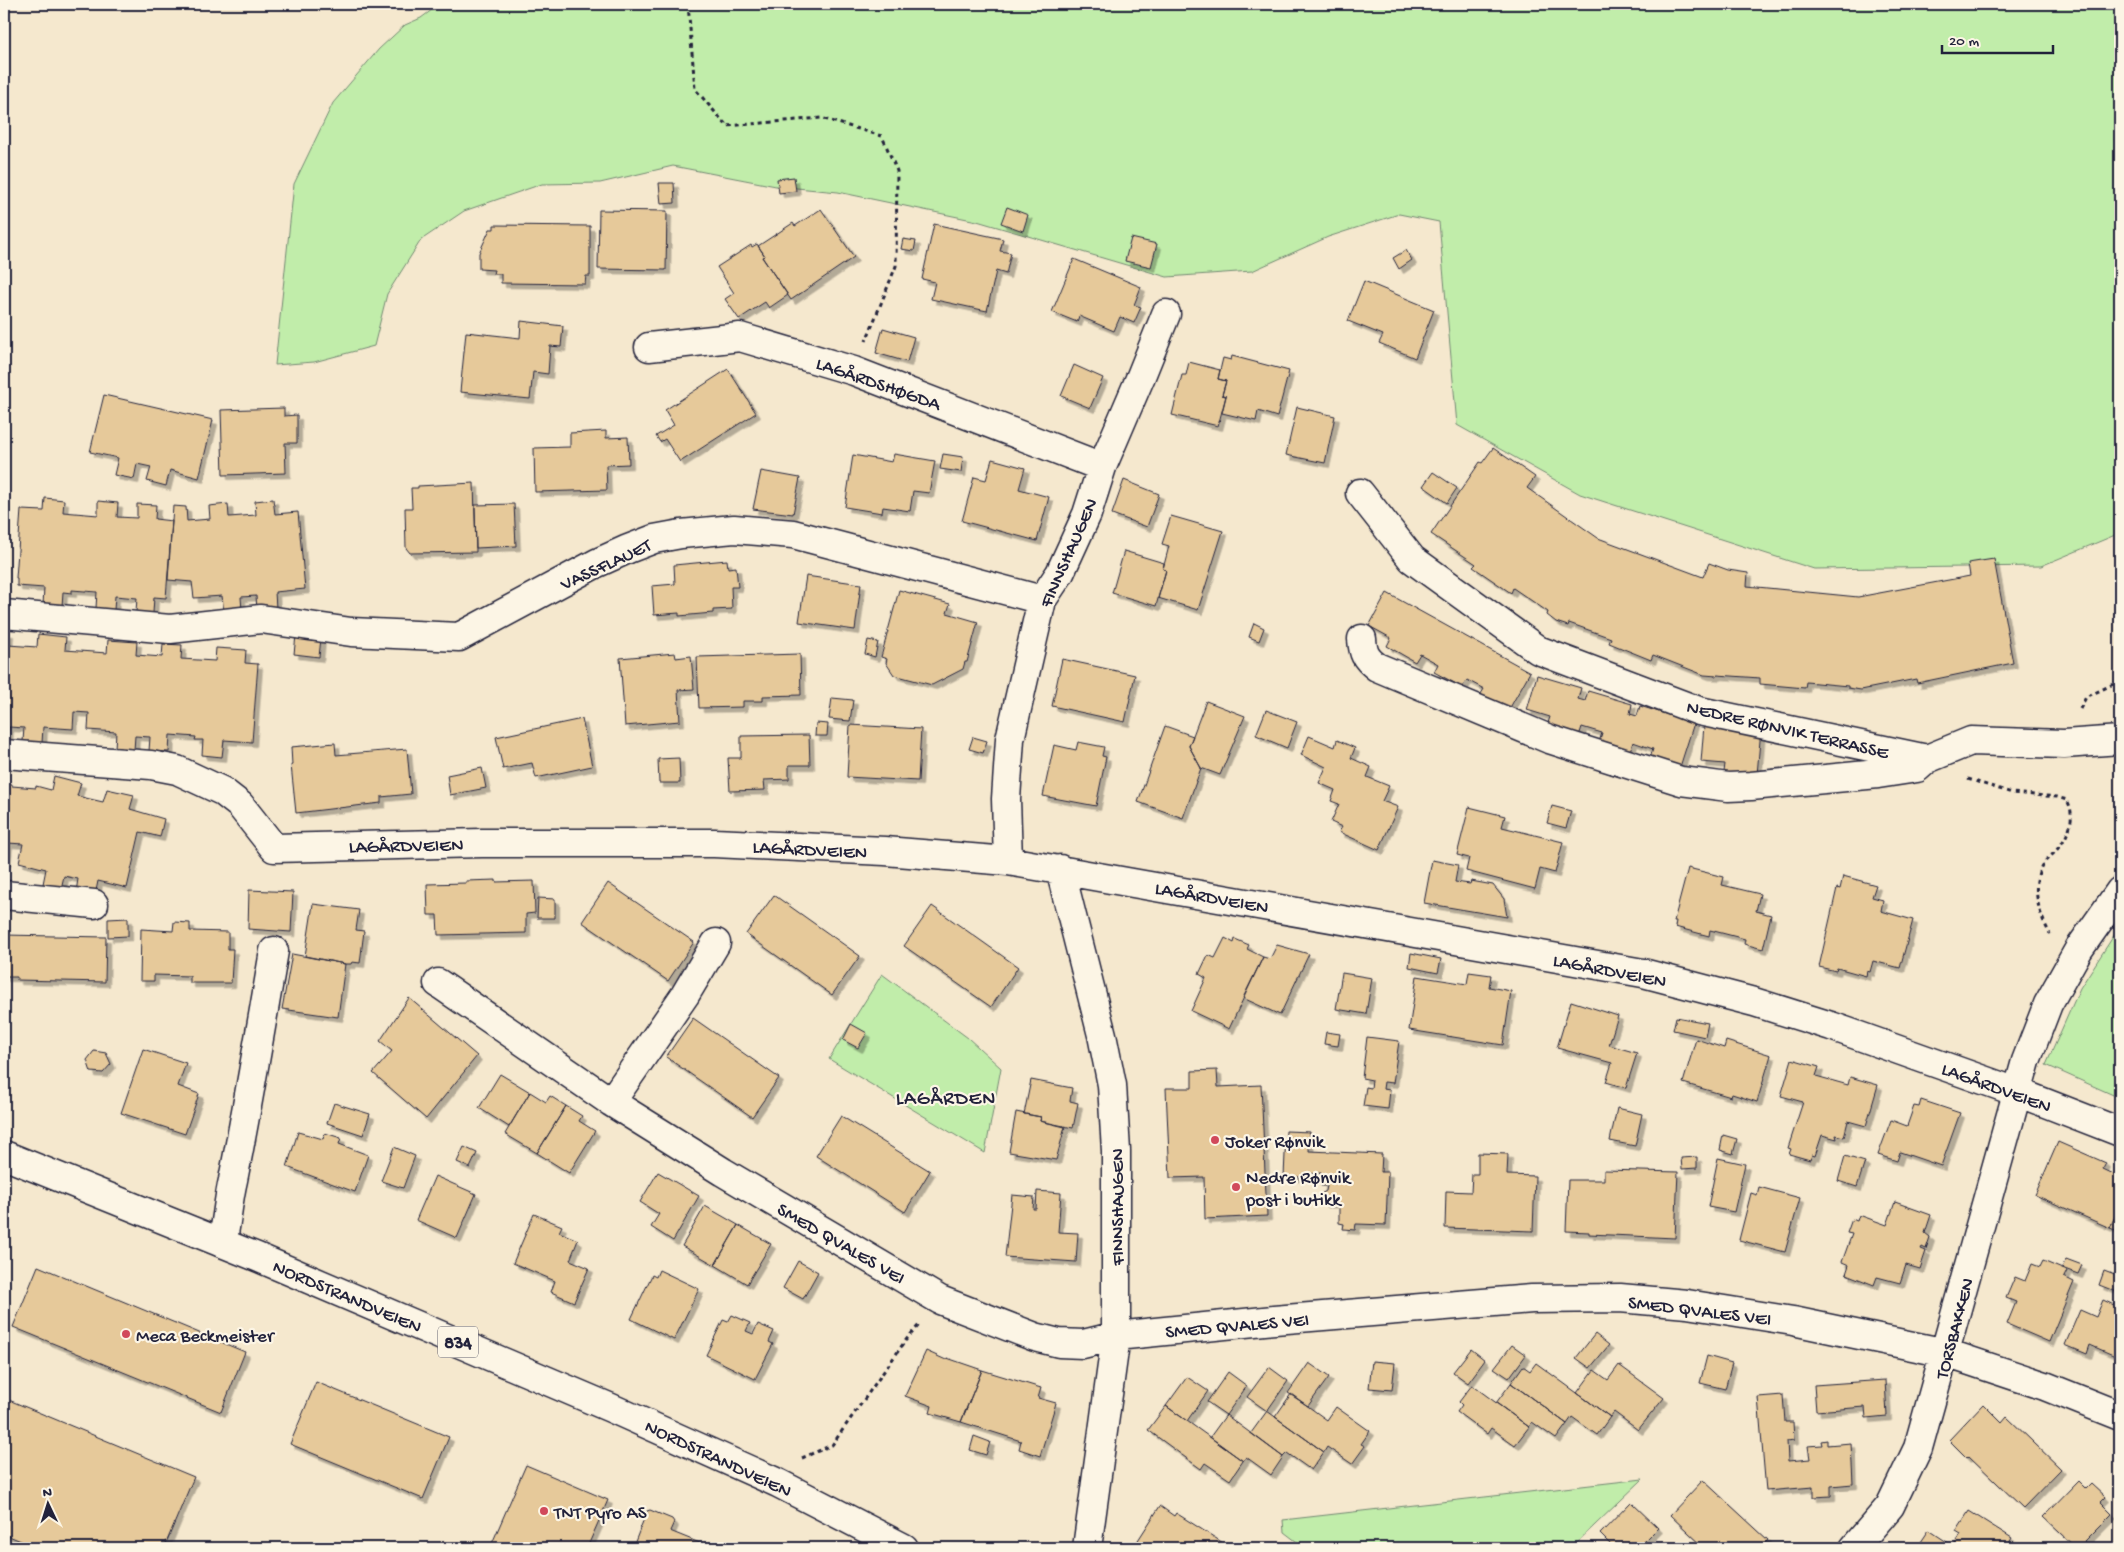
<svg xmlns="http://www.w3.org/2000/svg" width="2124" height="1552" font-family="'Gochi Hand',sans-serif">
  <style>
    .green { fill: #c1edaa; stroke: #728872 }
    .building { fill: #e6c99a; stroke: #22223b; filter: url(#shadow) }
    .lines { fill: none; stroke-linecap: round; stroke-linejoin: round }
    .minor-casing { stroke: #22223b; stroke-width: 31 }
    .major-casing { stroke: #22223b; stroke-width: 31 }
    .path { stroke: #22223b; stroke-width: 3; stroke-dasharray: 4 4; stroke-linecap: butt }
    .minor { stroke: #fcf5e5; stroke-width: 28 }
    .major { stroke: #fcf5e5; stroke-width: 28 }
    .poi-dot { fill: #d1495b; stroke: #fcf5e5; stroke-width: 2 }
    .labels { text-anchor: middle; stroke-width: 4.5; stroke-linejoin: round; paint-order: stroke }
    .shield { fill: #fcf5e5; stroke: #63616e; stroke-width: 1 }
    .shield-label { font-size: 18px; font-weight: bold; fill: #22223b }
    .street-label { font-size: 19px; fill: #22223b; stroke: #fcf5e5 }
    .poi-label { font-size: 19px; fill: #22223b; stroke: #fcf5e5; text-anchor: start }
    .neighbourhood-label { font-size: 20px; letter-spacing: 1px; fill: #22223b; stroke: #fcf5e5 }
  </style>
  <defs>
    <filter id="shadow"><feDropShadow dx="4.5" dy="4.5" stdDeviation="0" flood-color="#0004"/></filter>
  </defs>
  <rect width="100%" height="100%" fill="#f5e8ce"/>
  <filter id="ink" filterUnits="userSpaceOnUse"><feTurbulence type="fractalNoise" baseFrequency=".02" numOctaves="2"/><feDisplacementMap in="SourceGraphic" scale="10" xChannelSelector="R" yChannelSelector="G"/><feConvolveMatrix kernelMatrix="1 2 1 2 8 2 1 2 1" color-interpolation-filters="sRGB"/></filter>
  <g filter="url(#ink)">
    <path class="green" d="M440,4H2120V533L2041,566L1814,569L1580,494L1457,425L1439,222L1399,214L1328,237L1252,271L1167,277L977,221L838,192L776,186L673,166L600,183L542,184L464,211L421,240L387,294L374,346L314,362L275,365L294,184L333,103L379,49L405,25L421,18Z
      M2120,926V1098L2046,1065L2080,988Z
      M882,974L968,1038L1001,1068L985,1153L829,1059Z
      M1643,1479L1571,1548H1305L1284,1532L1283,1520Z"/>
    <path class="building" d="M794,177L796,191L779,193L777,179Z
      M659,183H674L675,203L661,204Z
      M1007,207L1028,215L1023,231L1001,223Z
      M821,209L854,257L791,300L762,257L765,256L758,246L793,223L795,226Z
      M599,210L667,211L666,270L598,269Z
      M934,224L1003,239L1000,251L1011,253L1006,274L996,271L987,311L931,299L935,282L922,279Z
      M494,225L590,226V276H586L585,284L501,283V274H493L494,270L479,269V253L490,229H494Z
      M1131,238L1157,244L1151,267L1125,261Z
      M903,239L916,241L914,251L901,249Z
      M757,244L765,256L762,257L788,295L769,308L765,302L739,319L725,299L734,293L717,267L751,245L752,247Z
      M1406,250L1412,260L1399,269L1393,258Z
      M1074,259L1141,287L1134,305L1141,307L1134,323L1120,317L1114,331L1079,316L1077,322L1052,312Z
      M1364,281L1434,310L1415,358L1379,343L1383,335L1348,321Z
      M521,321L563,326L561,347L550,346L548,374L533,372L530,399L460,392L466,332L520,338Z
      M883,328L914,337L907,362L876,353Z
      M1232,356L1289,371L1277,417L1258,411L1256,421L1222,413L1226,396L1222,395L1226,381L1218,379L1223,358L1231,360Z
      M1189,362L1220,370L1218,379L1226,381L1222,395L1226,396L1218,426L1172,415L1182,375H1186Z
      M1074,365L1103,378L1090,408L1061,396Z
      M728,369L756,413L680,462L665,439L660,442L656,436L674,425L665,410Z
      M104,395L213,420L199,478L170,470L166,486L147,481L151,467L137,464L134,479L114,475L118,458L90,452Z
      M1297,407L1335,416L1325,463L1286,455Z
      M284,408V416L297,415V443H285L286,473L223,475L221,410Z
      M606,431V438L628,437L629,464L606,465L607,490L535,492L534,448L570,447V433Z
      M1493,448L1535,477L1527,488L1598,538L1703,577L1709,563L1728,570L1748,573L1747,586L1858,597L1970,576L1968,563L1994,559L2013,663L1917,683L1916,679L1861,690L1848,688V686L1806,682L1805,688L1760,684V678L1717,675V676L1704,675L1653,655L1651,660L1609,643L1611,638L1569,623L1568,626L1556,622L1547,615L1548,612L1513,588L1511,593L1473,567L1476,564L1431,534L1480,462L1482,463Z
      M894,454L935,461L929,493L913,491L910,511L883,507L882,513L845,507L853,455L892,462Z
      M943,454L963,457L961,472L940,469Z
      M992,459L1025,468L1019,489L1049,497L1037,541L962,521L974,477L986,480Z
      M761,471L800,478L793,514L753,509Z
      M1433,472L1457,488L1447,503L1423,486Z
      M1124,480L1159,494L1147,527L1112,514Z
      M474,483L476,552L410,553L406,548L405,508H412L411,488H418V486Z
      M45,498L64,500L63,512L98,515V501L118,503L117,517L137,518V504L156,505L155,519L172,521L166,598L154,597L153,613L136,612L137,598L115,596L114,610L96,608L97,592L72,590V593L63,592L62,606L43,605L44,588L17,586V578H16L21,510L44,511Z
      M273,499L275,514L298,512L305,589L275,592L276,608L257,610L256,596L241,597L242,611L224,613L222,596L194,598L192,582L168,580L173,506L186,507L187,521L210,519L209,506L228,504L229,517L256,515L255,501Z
      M514,504L516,546L476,548L475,505Z
      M1171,516L1223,531L1198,610L1158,598L1166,570L1163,569L1169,546L1162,544Z
      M1124,551L1164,563L1163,569L1166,570L1156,606L1112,593Z
      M727,560L728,568L736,567L738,587H731L732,609L713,610V613L679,616V613L654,615L652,586L675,584L674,565Z
      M806,576L861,584L855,630L799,622Z
      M899,590L950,604L947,613L978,622L967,662H965L963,669L932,685L894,675L886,663L887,659L881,657Z
      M1387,593L1530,672L1507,713L1479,697L1484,689L1467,680L1462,687L1434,672L1438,664L1420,654L1415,662L1387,646L1391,638L1369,626Z
      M1254,623L1264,628L1259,641L1249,637Z
      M4,632H9L8,645L37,647L38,634L66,637L65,650L107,653L108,640L137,642L136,655L162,657L163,644L182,645L181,659L215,661L216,648L246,650L245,663L258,664L252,742L224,740L222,757L202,755L203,740H195L196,737L170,735L169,752L149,751L150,737L135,736L134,750L115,748L116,732L88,730L89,713L74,712L73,729L43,727L42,743L23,741L24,728L9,727L8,740H4Z
      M296,635L321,638L319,657L294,654Z
      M868,640L878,642L875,657L865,654Z
      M675,653L676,658L691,656L694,689L678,690L680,721L625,726L620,658Z
      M800,654L801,695L763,696V701H743V707L699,708L697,657Z
      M1062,659L1135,675L1125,722L1052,706Z
      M1537,675L1581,688L1578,699L1585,701L1588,691L1632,704L1630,714L1637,716L1640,706L1694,723L1680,767L1650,758L1653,749L1633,742L1630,751L1599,742L1602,733L1582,727L1579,736L1547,726L1550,717L1527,710Z
      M832,698L853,700L850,721L829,719Z
      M1206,701L1245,716L1220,775L1201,768L1189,746Z
      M1266,710L1297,722L1287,748L1256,735Z
      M582,719L592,766L536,778L532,763L503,769L496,737Z
      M816,723L828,724L827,736H815Z
      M850,725L921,729L918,781L847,777Z
      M1704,725L1761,729L1757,775L1724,772L1725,764L1701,762Z
      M1165,726L1193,736L1189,746L1201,768L1183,818L1138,802Z
      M809,735L810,765H789V779L764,780L765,790L730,791L728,758H741V736Z
      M1309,736L1335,747L1337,740L1355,748L1351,758L1371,767L1367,777L1389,786L1382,801L1398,807L1379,850L1339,832L1342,827L1331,822L1339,804L1331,801L1335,790L1319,783L1326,767L1301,755Z
      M973,737L987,741L983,753L969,749Z
      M1078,742L1104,747L1102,756L1106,757L1096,806L1043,796L1054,745L1076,750Z
      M335,743L336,755L407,749L411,794L381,797V803L296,813L291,765H292L291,747Z
      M679,758L680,783H659L658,759Z
      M482,768L486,788L450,795L447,775Z
      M54,776L81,783L77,796L103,802L107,789L134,795L130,809L164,819L160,837L140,832L127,888L98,881L95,896L76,892L78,879L64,876L61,889L43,884L46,869L19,862L23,844L8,843L6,862H4V783L12,784V786L36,788V786L51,790Z
      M1552,806L1571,811L1566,828L1547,823Z
      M1469,807L1505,816L1502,827L1563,842L1555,873L1540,869L1535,889L1466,871L1469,858L1457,855Z
      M1432,860L1458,865L1455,882L1470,884L1471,881L1493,885L1504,899L1507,917L1424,903Z
      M1688,868L1724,877L1722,885L1760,894L1756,911L1771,915L1763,949L1744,944L1745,939L1710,930L1709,936L1675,927L1676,921H1674Z
      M1843,876L1876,885L1872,897L1883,900L1881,911L1913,920L1900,968L1873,961L1870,972L1867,971L1866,976L1837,968L1836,971L1819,967L1837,888L1840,889Z
      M496,880V882L534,881L535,913L526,914V933L438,935L437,915H428L427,884L466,883V881Z
      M608,883L694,942L668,981L582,922Z
      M249,890L293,892L291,932L248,929Z
      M774,895L860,956L832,995L746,934Z
      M538,898L555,899V918H537Z
      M313,904L359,910L356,930L364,931L360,963L352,962L351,964H345L305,956Z
      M932,906L1018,967L991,1007L904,946Z
      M128,918V936L108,937V919Z
      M174,922L190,923V931L228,932V949H233L231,983H190V976L154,975V981H140L141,929L173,931Z
      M4,935L106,937L105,982L17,980V977H4Z
      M1225,938L1234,943L1235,939L1249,945L1247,949L1263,957L1229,1029L1191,1011L1206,978L1199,974L1208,955L1215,958Z
      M1277,945L1309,954L1280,1015L1243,998L1263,957L1270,959Z
      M1411,953L1441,959L1438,973L1409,967Z
      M292,954L345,964L338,1017L282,1009Z
      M1469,972L1491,975L1489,987L1511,991L1503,1045L1409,1030L1417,976L1467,984Z
      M1342,973L1372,978L1366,1014L1336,1009Z
      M409,998L477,1056L426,1119L373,1073L392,1051L380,1041Z
      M1571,1001L1618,1016L1609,1045L1637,1053L1626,1088L1606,1082L1612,1063L1557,1048Z
      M1676,1017L1708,1023L1705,1037L1673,1030Z
      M693,1018L779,1078L752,1117L666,1057Z
      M851,1024L867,1033L858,1048L843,1040Z
      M1326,1032L1340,1034L1338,1046L1324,1044Z
      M1367,1037L1399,1041L1393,1083L1384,1082L1383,1089L1390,1090L1388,1109L1363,1106L1366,1087L1371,1088L1372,1080L1362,1078Z
      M1696,1039L1724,1048L1726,1041L1771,1055L1757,1102L1732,1094L1731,1097L1683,1083Z
      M143,1049L186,1063L178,1086L199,1094L185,1134L121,1113Z
      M94,1051L106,1053L111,1064L103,1073L91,1072L87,1060Z
      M1792,1059L1819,1067L1816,1076L1848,1085L1850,1077L1878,1085L1866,1126L1848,1121L1844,1137L1836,1135L1837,1139L1822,1135L1815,1156L1812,1155L1810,1160L1789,1154L1791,1149L1788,1148L1803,1102L1781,1096Z
      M1217,1070L1218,1087L1261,1085L1267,1216L1205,1219L1204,1177L1170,1178L1166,1088H1192V1071Z
      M500,1074L530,1092L509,1127L479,1108Z
      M1031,1080L1072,1088L1070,1101L1078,1103L1073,1128L1040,1121L1041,1117L1024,1114Z
      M530,1092L546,1102L550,1096L566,1106L537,1153L505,1134Z
      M1921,1100L1960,1113L1941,1166L1900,1152L1897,1161L1878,1155L1891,1120L1907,1126L1914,1106L1919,1107Z
      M334,1103L370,1114L363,1135L327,1123Z
      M566,1106L582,1116L579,1121L595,1131L569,1173L537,1153Z
      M1617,1108L1642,1114L1635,1146L1610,1141Z
      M1016,1112L1041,1117L1040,1121L1065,1127L1056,1160L1009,1152Z
      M841,1116L930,1171L905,1212L816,1156Z
      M1286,1131L1310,1132L1309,1151L1382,1154L1381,1172H1388L1386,1225L1356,1224L1355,1230L1343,1229L1344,1224L1339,1223V1204L1323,1203L1319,1195L1326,1191L1327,1186H1321V1173L1309,1174V1177H1284Z
      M298,1132L323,1139L325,1133L341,1138L339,1144L368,1155L355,1192L287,1167Z
      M1723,1135L1737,1139L1733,1154L1720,1150Z
      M2058,1142L2106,1163L2103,1169L2120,1177V1205L2110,1228L2035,1195Z
      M394,1147L415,1156L403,1188L381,1181Z
      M464,1147L477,1153L470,1168L457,1162Z
      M1478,1153L1508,1154L1507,1175L1535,1176L1533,1231L1445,1228L1446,1191L1471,1192L1472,1174H1478Z
      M1845,1156L1865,1162L1857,1187L1838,1181Z
      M1697,1157V1168L1682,1169L1681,1158Z
      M1718,1158L1745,1164L1734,1212L1708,1207Z
      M1604,1170L1678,1172L1675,1238L1589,1234V1232L1566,1231L1568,1180H1604Z
      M658,1172L699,1196L673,1241L651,1227L659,1214L640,1202Z
      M435,1176L476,1194L457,1238L416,1220Z
      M1759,1187L1800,1198L1785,1252L1739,1240L1751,1193L1757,1195Z
      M1037,1191L1061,1193L1058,1232L1078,1233L1076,1262L1005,1257L1012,1195L1034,1197L1033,1209H1036Z
      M1895,1202L1931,1215L1925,1233L1930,1237L1926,1249L1922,1247L1921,1249L1926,1251L1920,1269L1906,1265L1900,1283L1877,1277L1874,1285L1846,1274L1849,1265L1842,1262L1852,1234L1847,1233L1852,1219L1857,1221L1859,1215L1887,1225Z
      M2120,1205V1232L2110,1228Z
      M705,1206L738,1225L715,1265L682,1246Z
      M534,1214L562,1226L559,1232L578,1240L570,1260L589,1268L574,1302L551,1292L555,1281L513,1263Z
      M738,1225L771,1244L747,1284L715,1265Z
      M2066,1259L2082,1265L2078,1274L2062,1268Z
      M798,1261L818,1272L803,1299L783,1288Z
      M2043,1261L2067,1271L2064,1277L2074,1282L2049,1342L2007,1324L2016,1302L2006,1298L2015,1277L2025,1281L2032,1264L2040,1267Z
      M38,1266L245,1352L221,1412L13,1327Z
      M659,1270L699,1289L674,1340L631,1319L652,1275L656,1277Z
      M2104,1271L2120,1277L2117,1292L2099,1285Z
      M2117,1299L2120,1301V1358L2090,1345L2087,1354L2065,1345L2080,1310L2096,1317L2103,1300L2114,1305Z
      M732,1315L750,1323L746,1331L753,1334L758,1324L774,1331L769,1342L773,1344L755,1379L706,1355L723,1320L728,1322Z
      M1595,1334L1609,1345L1590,1368L1576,1358Z
      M1512,1345L1526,1355L1509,1378L1494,1368Z
      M1471,1349L1485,1360L1468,1383L1453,1372Z
      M926,1351L946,1360L947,1358L982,1370L961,1422L930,1413L932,1406L905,1396Z
      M1707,1356L1732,1363L1725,1389L1700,1383Z
      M1372,1361L1395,1363L1392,1390L1369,1388Z
      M1309,1363L1329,1377L1308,1406L1288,1393Z
      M1536,1363L1610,1417L1597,1435L1572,1417L1567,1424L1511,1383L1523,1366L1530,1371Z
      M1619,1365L1664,1398L1638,1430L1614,1412L1610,1417L1577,1393L1594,1370L1608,1380Z
      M1269,1367L1288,1381L1267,1411L1247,1397Z
      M982,1370L1041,1388L1038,1398L1056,1403L1040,1456L1019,1449L1021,1441L961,1422Z
      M1228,1372L1247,1386L1226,1415L1207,1402Z
      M1187,1377L1208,1391L1187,1421L1166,1406Z
      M1885,1380L1887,1416L1866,1418L1865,1407L1816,1411L1814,1385Z
      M316,1382L449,1437L423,1499L290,1444Z
      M1511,1383L1567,1424L1556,1439L1532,1422L1529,1427L1496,1403Z
      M1472,1385L1529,1427L1515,1445L1491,1428L1487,1434L1457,1412L1462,1405L1459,1402Z
      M1291,1394L1327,1420L1336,1407L1370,1431L1361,1444L1365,1446L1352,1464L1327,1447L1324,1452L1275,1417Z
      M1783,1395L1785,1422H1793L1794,1440L1787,1441L1788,1461L1810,1459L1808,1446L1822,1445L1821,1441L1827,1440V1445L1851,1443L1853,1484L1831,1486V1496L1813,1497V1487L1766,1491L1758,1397Z
      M4,1398L194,1477L164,1548H38L4,1534Z
      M1983,1404L2002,1423L2007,1417L2061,1469L2023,1508L1969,1456L1967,1458L1949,1440Z
      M1166,1406L1243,1461L1230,1480L1205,1463L1201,1469L1148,1430Z
      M1267,1411L1324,1452L1311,1470L1287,1453L1283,1457L1251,1433Z
      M1226,1415L1283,1457L1271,1475L1246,1457L1243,1461L1210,1437Z
      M974,1436L990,1442L986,1455L970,1450Z
      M526,1465L608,1500L587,1548H490Z
      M1703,1480L1768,1540L1760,1548H1705L1670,1515Z
      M2078,1481L2086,1489L2091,1484L2105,1497L2100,1502L2112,1514L2078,1548H2076L2043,1517Z
      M1631,1502L1658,1528L1638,1548H1614L1600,1534Z
      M1160,1506L1174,1516L1176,1513L1231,1548H1133Z
      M650,1510L672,1519L674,1522L670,1531L712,1548L633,1547L647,1511Z
      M1969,1511L2012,1538L2006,1548H1917L1929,1530L1953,1546L1961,1534L1956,1531Z"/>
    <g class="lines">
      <defs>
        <path id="minor" d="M649,347L740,337L854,371L1102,467
          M1360,493L1412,559L1538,650L1699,711L1927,759
          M4,614L170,629L261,619L351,632L459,637L597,563L628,549L654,539L681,534L734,529L793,534L1042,600
          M1362,639C1363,653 1365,658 1377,667L1549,739L1681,781L1705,784L1728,787L1751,786L1878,774L1917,768L1927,759L1971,741L2064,744L2120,740
          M4,754L151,765L177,770L222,791L240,805L274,848L482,843H714L885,851L1008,861L1643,973L1754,1002L1831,1026L2017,1092L2120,1132
          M1008,861L1006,799L1010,739L1042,600L1060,573L1087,514L1102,467L1141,376L1166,314
          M1060,869L1102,1035L1112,1085L1116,1151V1336L1087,1548
          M4,895L94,904
          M438,983L611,1102L723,1172L940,1300L1035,1337L1059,1343L1083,1344L1116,1336L1274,1320L1532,1299L1620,1298L1687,1304L1793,1321L1946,1353L2045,1386L2120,1416
          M611,1102L685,995L716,943
          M222,1243C227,1222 228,1201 233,1180C248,1104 261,1028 274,951
          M1854,1548L1890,1506L1918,1448L2026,1061L2048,1004L2079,949L2120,891"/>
        <path id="major" d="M4,1155L257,1257L611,1408L778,1483L904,1548"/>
      </defs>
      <use href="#minor" class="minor-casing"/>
      <use href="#major" class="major-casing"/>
      <path class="path" d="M688,4L695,89L727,126L821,118L882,136L897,171L896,266L866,341
        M2080,709L2086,697L2120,681
        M1968,779L2012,793L2057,797L2067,800C2077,818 2068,838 2054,853C2050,857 2044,861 2041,867C2031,889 2039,914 2050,934
        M802,1458L832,1445L906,1340L919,1325"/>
      <use href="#minor" class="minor"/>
      <use href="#major" class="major"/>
    </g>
  </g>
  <g class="poi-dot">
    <circle cx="1215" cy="1140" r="5"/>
    <circle cx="1236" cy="1187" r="5"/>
    <circle cx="126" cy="1334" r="5"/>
    <circle cx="544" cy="1511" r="5"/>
  </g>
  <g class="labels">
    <rect class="shield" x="438" y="1326.5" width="40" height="31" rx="4"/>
    <g class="shield-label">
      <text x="458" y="1348">834</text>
    </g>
    <g class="street-label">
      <text transform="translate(879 382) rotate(19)" y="7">LAGÅRDSHØGDA</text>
      <text transform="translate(1067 552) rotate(-66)" y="7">FINNSHAUGEN</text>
      <text transform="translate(605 563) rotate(-25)" y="7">VASSFLAUET</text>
      <text transform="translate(1788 728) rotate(13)" y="7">NEDRE RØNVIK TERRASSE</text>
      <text transform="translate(406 844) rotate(-1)" y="7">LAGÅRDVEIEN</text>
      <text transform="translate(810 848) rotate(3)" y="7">LAGÅRDVEIEN</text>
      <text transform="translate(1212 896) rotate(10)" y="7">LAGÅRDVEIEN</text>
      <text transform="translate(1610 969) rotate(11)" y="7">LAGÅRDVEIEN</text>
      <text transform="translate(1997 1086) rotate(20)" y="7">LAGÅRDVEIEN</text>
      <text transform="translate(1116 1207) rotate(-90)" y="7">FINNSHAUGEN</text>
      <text transform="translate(842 1242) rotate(30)" y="7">SMED QVALES VEI</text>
      <text transform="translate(348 1295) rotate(23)" y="7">NORDSTRANDVEIEN</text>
      <text transform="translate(1700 1309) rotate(7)" y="7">SMED QVALES VEI</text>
      <text transform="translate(1237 1324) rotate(-5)" y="7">SMED QVALES VEI</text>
      <text transform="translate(1953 1328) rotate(-75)" y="7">TORSBAKKEN</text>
      <text transform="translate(719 1457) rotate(25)" y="7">NORDSTRANDVEIEN</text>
    </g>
    <g class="poi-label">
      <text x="1225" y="1147">Joker Rønvik</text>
      <text x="1246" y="1183">Nedre Rønvik<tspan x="1246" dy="22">post i butikk</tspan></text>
      <text x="136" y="1341">Meca Beckmeister</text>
      <text x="554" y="1518">TNT Pyro AS</text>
    </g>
    <g class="neighbourhood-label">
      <text x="946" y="1104">LAGÅRDEN</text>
    </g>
  </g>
  <rect width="2124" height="1552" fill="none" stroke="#fcf5e5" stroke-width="20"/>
  <rect x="10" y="10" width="2104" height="1532" fill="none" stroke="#22223b" stroke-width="2" filter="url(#ink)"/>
  <g transform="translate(48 1504) rotate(356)" stroke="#fcf5e5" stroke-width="4" paint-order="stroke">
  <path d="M0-4L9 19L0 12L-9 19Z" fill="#22223b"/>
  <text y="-8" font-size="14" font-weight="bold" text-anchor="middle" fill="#22223b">N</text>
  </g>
  <path d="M1942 45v8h111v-8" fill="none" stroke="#22223b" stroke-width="2.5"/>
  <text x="1949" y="45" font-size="15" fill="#22223b" stroke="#fcf5e5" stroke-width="4" paint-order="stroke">20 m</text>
</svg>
